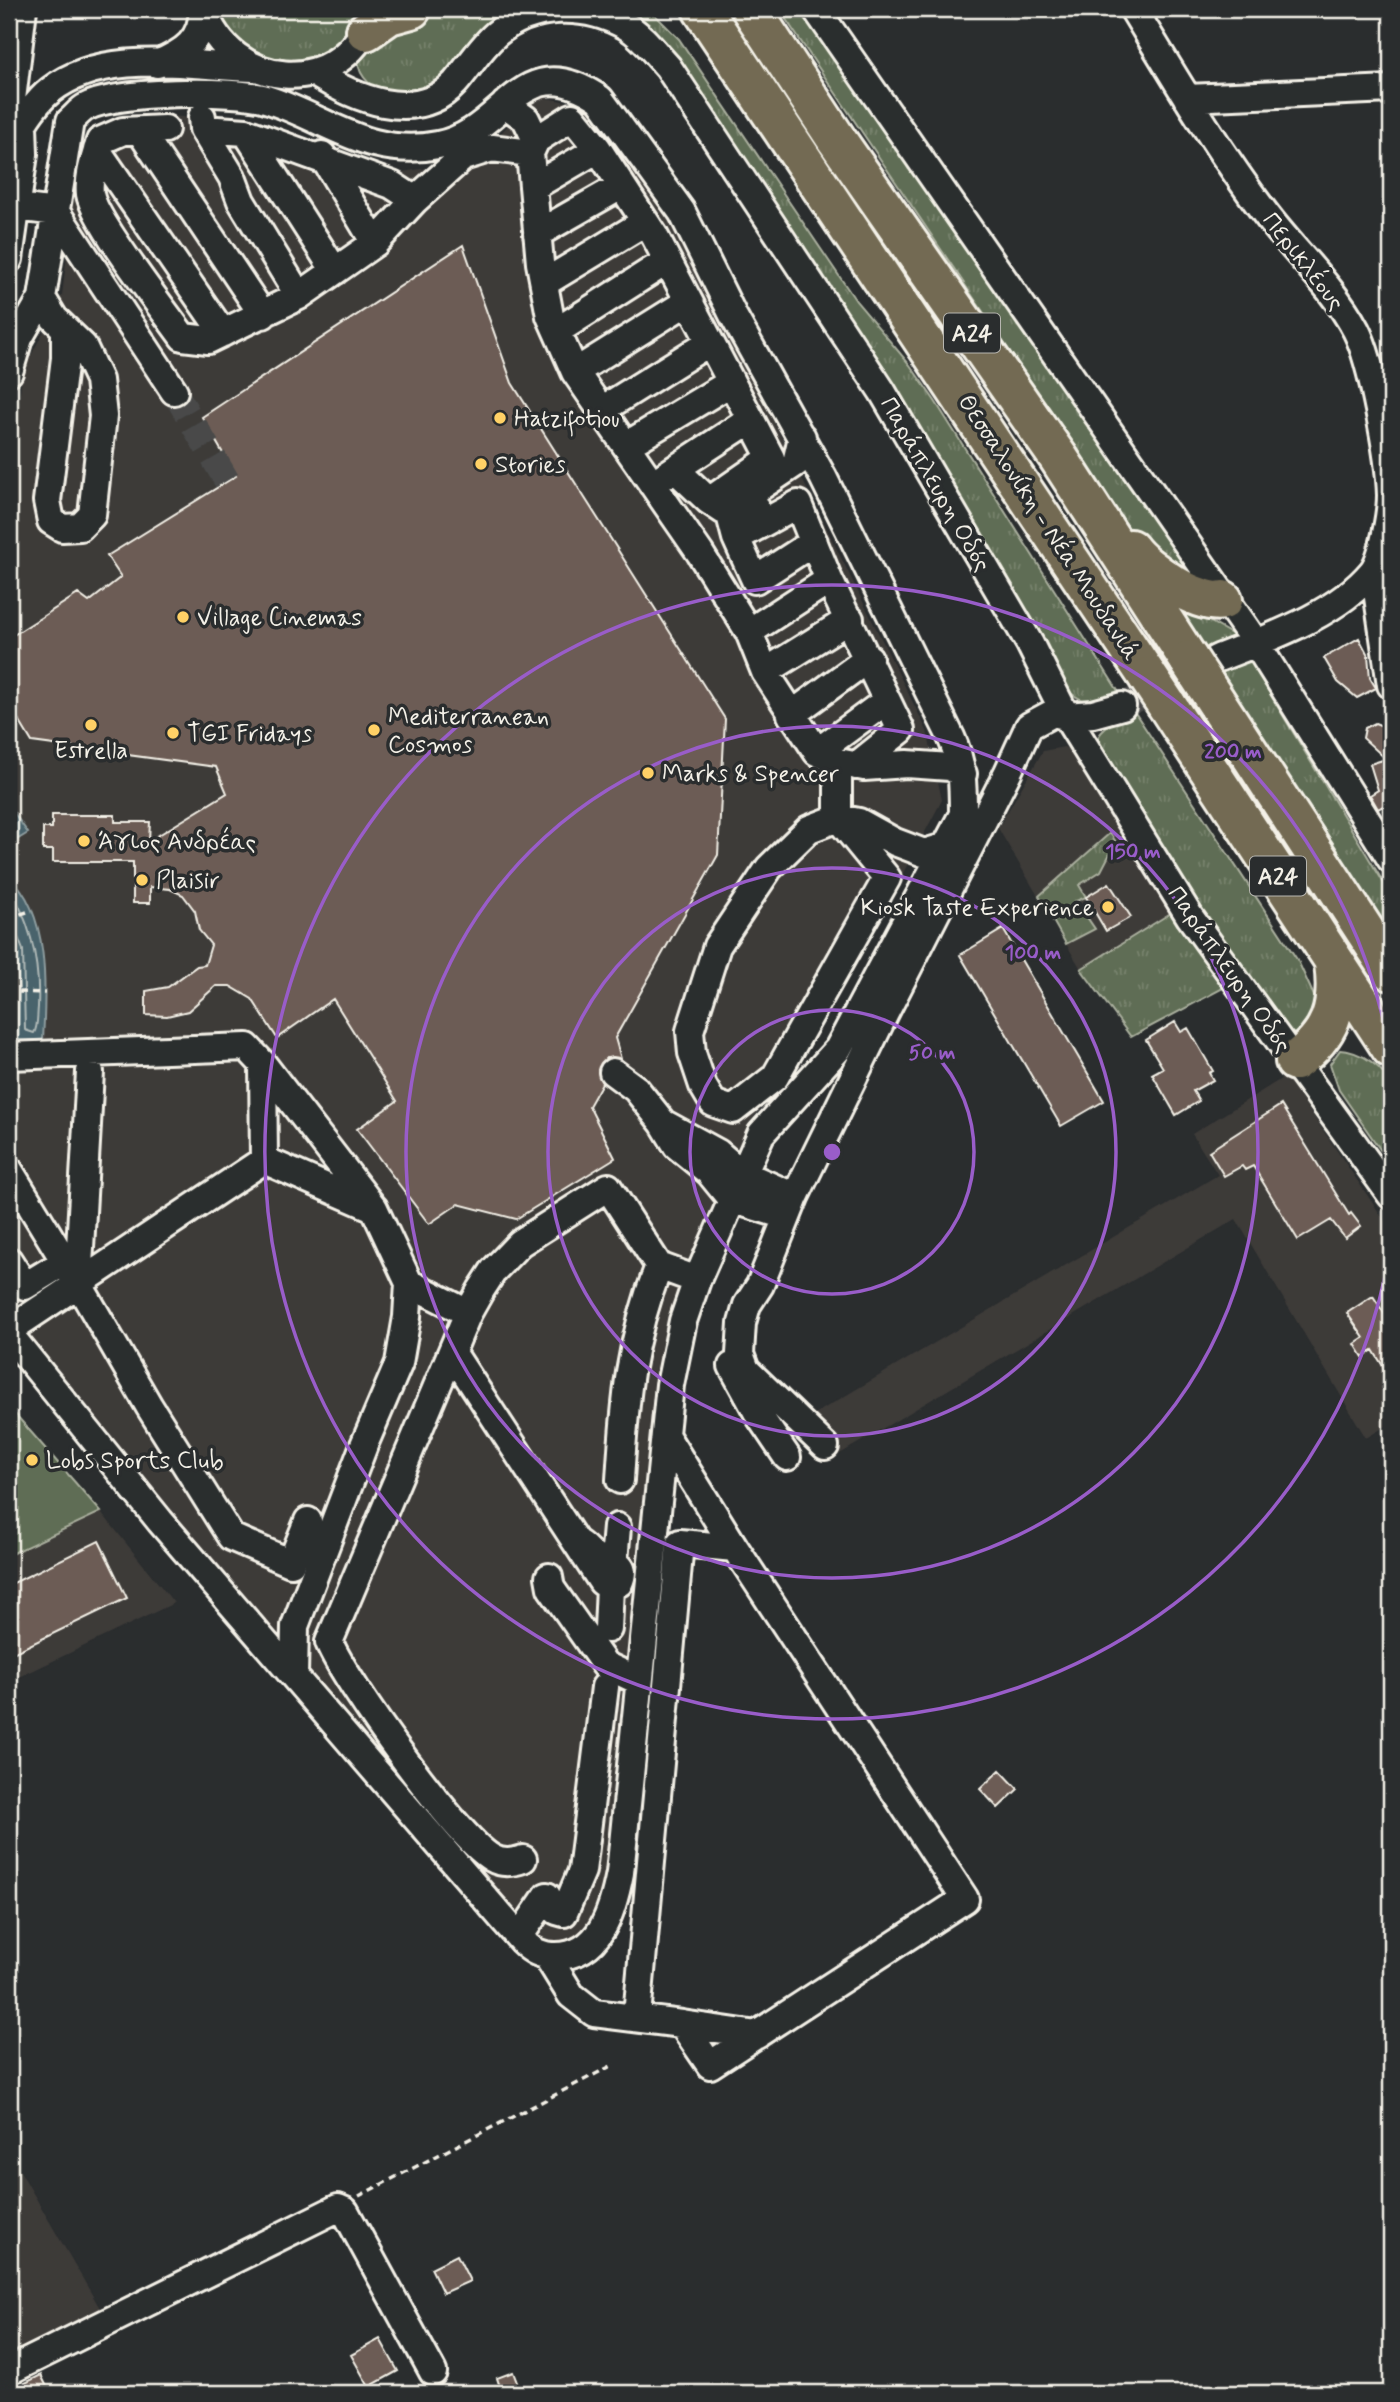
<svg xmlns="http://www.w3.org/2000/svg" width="1400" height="2402" font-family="Mynerve,sans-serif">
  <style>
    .built { fill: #3e3b39 }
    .grass { fill: url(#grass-tufts); stroke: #aaaf9e; stroke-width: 2 }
    .pitch { fill: #5f6d54; stroke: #aaaf9e; stroke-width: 2 }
    .water { fill: #48636c; stroke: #8d9c9e; stroke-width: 2 }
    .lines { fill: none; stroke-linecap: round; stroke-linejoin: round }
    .shore { stroke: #afb8b6; stroke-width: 2 }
    .building { fill: #6c5c54; stroke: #f4f1e8; stroke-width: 2 }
    .minor-tunnel { stroke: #484a4a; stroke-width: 26; stroke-dasharray: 26 13; stroke-linecap: butt }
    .minor-casing { stroke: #f4f1e8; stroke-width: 32 }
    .highway-casing { stroke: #f4f1e8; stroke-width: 44 }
    .path { stroke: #f4f1e8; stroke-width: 3.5; stroke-dasharray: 7 5; stroke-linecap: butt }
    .minor { stroke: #2a2d2e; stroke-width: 26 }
    .highway { stroke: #736b52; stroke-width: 38 }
    .highway-bridge-casing { stroke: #f4f1e8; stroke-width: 44; stroke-linecap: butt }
    .highway-bridge { stroke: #736b52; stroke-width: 38 }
    .ring { fill: none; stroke: #995dc9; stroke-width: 3.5 }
    .poi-dot { fill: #ffd166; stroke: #2a2d2e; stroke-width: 2.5 }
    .labels { text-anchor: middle; stroke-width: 7; stroke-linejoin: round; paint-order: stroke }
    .shield { fill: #2a2d2e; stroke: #b7b6b0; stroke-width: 2 }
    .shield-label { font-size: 23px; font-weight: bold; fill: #f4f1e8 }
    .street-label { font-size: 24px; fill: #f4f1e8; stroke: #2a2d2e }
    .poi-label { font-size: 24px; fill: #f4f1e8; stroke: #2a2d2e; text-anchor: start }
    .centre { fill: #995dc9; stroke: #2a2d2e; stroke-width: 3.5 }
    .ring-label { font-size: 21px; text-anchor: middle; font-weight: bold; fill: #995dc9; stroke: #2a2d2e; stroke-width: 7; stroke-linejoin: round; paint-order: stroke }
  </style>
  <defs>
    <pattern id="grass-tufts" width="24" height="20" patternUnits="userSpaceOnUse" patternTransform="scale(1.75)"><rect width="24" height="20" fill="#5f6d54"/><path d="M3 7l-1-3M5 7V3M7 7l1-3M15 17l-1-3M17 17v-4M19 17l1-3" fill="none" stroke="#77826d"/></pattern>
  </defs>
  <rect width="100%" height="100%" fill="#2a2d2e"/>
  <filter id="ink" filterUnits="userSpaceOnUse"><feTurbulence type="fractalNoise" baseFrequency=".0143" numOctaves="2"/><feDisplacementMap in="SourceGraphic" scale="14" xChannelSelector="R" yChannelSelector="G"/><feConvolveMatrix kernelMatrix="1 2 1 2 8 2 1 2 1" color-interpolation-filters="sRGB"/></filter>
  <g filter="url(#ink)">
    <path class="built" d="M537,96L591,107L665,203L927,731L942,800L814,1040L749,1123L669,1318L647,1454L638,1549L624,1889L558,1966L174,1554L9,1310V475L23,371L62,296L80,146L103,123L157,115L266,124L370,177L434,167L498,136Z
      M1064,747L1080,756L1174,911L1081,969L998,828L1043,751Z
      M1286,1076L1391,1230V1423L1366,1438L1236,1219L838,1455L813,1415L1218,1175L1192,1134Z
      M101,1512L174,1603L9,1682V1555Z
      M9,2152L105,2317L9,2363Z"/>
    <path class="grass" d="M218,9H359C338,79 242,76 218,9Z
      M456,9H516C504,15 490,22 480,32C453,56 457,77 416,94C386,107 334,68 371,40C392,25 431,14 456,9Z
      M614,9H649L679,39L856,301L910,365L935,401L1120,694C1096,703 1090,708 1068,691Z
      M779,9H810L1206,587L1149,558Z
      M1162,600L1190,610L1233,635V640L1200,662Z
      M1249,659L1391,895V940L1214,675Z
      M1130,705L1298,961L1315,998L1320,1021L1299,1036L1287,1030L1201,912L1095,749C1096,726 1119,724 1130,705Z
      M1110,833L1116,842L1101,871L1079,885L1086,897L1076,901L1095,929L1066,944L1039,896Z
      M1174,911L1227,986L1131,1037L1081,969Z
      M1340,1050C1360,1051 1385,1067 1391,1087C1396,1101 1391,1147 1391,1165L1339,1090L1330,1064Z"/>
    <path class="pitch" d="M9,1407L101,1512L9,1555Z"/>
    <path class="water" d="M9,806L28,833L15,841L9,832Z
      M9,876C50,913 46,989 43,1040H18L19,989L16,950L9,929Z"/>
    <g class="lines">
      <path class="shore" d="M9,887C31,923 40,964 38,1007C37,1016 38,1027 34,1033L25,1030L23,950L17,935L9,932"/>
    </g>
    <path class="building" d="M463,245L512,383L725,719L718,855L615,1038L621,1059L606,1058L598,1070L602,1083L589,1106L615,1158L516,1219L458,1204L429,1224L357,1129L397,1101L333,999L277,1038L252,999L230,986H216L188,1011L167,1016L146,1015V991L168,987L197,966L205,965L211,945L199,930L195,911L183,895L170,889L150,887V903H133V862H53V850H43V828H52V815H115V822H150L149,841L227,793L216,767L32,742L9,704V638L78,594L89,602L121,577L107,556L236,476L202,417Z
      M1359,638L1368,655L1370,678L1376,688L1357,698L1338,682L1324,658Z
      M1375,723L1385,727L1391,741V822L1388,823L1383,806L1378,809L1370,795L1378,790L1370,764L1386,759L1363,738L1365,728Z
      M1109,883L1131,917L1106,931L1086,897Z
      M1003,929L1104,1101L1061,1126L960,955Z
      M1175,1022L1181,1032L1188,1028L1213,1071L1209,1073L1213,1080L1193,1091L1199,1101L1176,1115L1152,1074L1163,1068L1146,1040Z
      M1281,1105L1349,1215L1351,1213L1361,1226L1345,1238L1331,1220L1298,1240L1253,1166L1245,1170L1242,1166L1224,1176L1209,1151Z
      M1373,1296L1391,1324V1379L1373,1350L1363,1357L1355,1344L1364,1338L1347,1313Z
      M99,1541L127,1598L9,1655V1585Z
      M1000,1770L1018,1789L998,1808L980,1789Z
      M457,2255L470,2281L443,2293L431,2268Z
      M380,2339L398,2371L369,2387L351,2355Z
      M513,2372L521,2393H502L497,2378Z
      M41,2375L50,2393H9V2391Z"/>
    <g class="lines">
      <path class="minor-tunnel" d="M174,391L227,481
        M1122,706L1209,663"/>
      <defs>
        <path id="minor" d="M203,9C231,90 338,100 371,17
          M816,9L1256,643L1391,859
          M1133,9C1175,78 1216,148 1265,213C1295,253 1332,285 1356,330C1372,361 1390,459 1391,495C1391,513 1383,559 1372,572C1335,616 1268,638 1216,659
          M157,64C185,52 202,41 203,9
          M313,72C352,97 415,126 455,83C469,67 480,48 496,34C532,3 586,3 626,26C642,35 655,53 668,67L882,391L1030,644L1066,716L1190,917L1391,1195
          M1187,98L1391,89
          M505,104L526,119L536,140L530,153L540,263L550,316L575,372L700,553L749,632L765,672L817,752L838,762L864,767L907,764L950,767L963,774
          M202,117L203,129L232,177L241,201L299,296
          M9,124L23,9
          M165,129L123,131L100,141C95,158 88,176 90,194C94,221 164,310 183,337L208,340L299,296L375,243L415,200L392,185L246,132L203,129
          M140,131L263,315
          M246,132L335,271
          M536,140L572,117L598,149
          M9,146C21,127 33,104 51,90C104,48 191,66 254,68
          M97,150L223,333
          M322,155L375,243
          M533,187L598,149L654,235L771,458L709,501L724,511L796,463L802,437
          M415,200L463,157L492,148L530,153
          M9,206L56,212L174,391
          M537,234L621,186
          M9,259L24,154L23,125
          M544,283L645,222
          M42,298L54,318L83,346L99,380L103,416L92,515L80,527L62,528L51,521L47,501L65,358V330
          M557,331L667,261
          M9,372L19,338L42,298L70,121C75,117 80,110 86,107C115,91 234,89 266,99C327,118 369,159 438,145C507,132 520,44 600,99L682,212L734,317L823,477L951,737C963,763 963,785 963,814L838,1049L761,1134L697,1280L683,1321L670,1385L620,1873C613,1909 601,1956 556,1956C541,1956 532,1951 522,1941L160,1521L9,1334
          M575,372L687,302
          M600,411L710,342
          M627,445L730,383
          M675,469L709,501
          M652,484L750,420
          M755,505L731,519L736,538L798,504L829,580L901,730L856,766
          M736,538L755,580L814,542
          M1374,570L1391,685
          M749,632L829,580
          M765,672L850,619
          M791,715L869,658
          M817,752L886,701
          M838,762V818L887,878L775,1077L733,1110L713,1103L703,1086L692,1053L690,1031L717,946L769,868L809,829L838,818L859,822L895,842L924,853L944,847
          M9,1056L247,1047L263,1064L264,1160
          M263,1064L373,1207
          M613,1072L636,1089L663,1123
          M264,1160L374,1208L409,1283L407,1317L399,1363L364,1445L295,1626L294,1676
          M9,1170L78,1283L149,1406L231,1537L291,1563L308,1521
          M786,1216L731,1199L709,1172L677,1146L663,1123L718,1153L741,1173L795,1197
          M9,1261L25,1286L66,1261
          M78,1283L90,1072
          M409,1283L468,1313
          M9,1330L264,1160
          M452,1352L602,1582L610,1587L619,1583C630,1559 607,1566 594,1557C587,1552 584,1546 576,1542
          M732,1366L760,1417L787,1457
          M825,1446L746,1370L740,1354L742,1323L747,1305L760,1285L795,1197L885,1013L1008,772L1029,726L1053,713L1066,716L1093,714L1122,706
          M620,1480C625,1399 629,1343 659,1266L697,1280
          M614,1561L617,1527
          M549,1577L551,1588L605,1665L639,1681
          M608,1629L610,1587
          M523,1859C512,1863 502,1864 492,1858C456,1837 346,1683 329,1642L468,1313L481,1290L494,1270L520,1243L608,1187L659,1266
          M557,1911L564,1913L582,1871L605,1687
          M519,1937L547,1896
          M547,1956L571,1995L594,2013L682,2024L710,2065L965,1899L735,1548L665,1435
          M637,2016L680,1543L735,1548
          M682,2024L757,2035
          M9,2371L338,2208L345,2211L433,2372"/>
        <path id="highway" d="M702,9L1148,677
          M751,9L837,140L1058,457L1189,660
          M366,31L389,15L411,9
          M1130,549C1144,569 1199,606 1223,600
          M1204,683L1391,971
          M1166,704L1391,1048
          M1295,1061C1331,1034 1340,1008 1334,963"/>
      </defs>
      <use href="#minor" class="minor-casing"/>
      <use href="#highway" class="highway-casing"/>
      <path class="path" d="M9,918L30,911
        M19,992L45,993
        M359,2196L615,2064"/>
      <use href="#minor" class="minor"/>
      <use href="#highway" class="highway"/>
      <defs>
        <path id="highway-bridge" d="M1189,660L1204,683
          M1148,677L1166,704"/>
      </defs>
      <use href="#highway-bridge" class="highway-bridge-casing"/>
      <use href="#highway-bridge" class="highway-bridge"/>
    </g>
  </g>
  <g class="ring">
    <circle cx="832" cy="1152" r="142"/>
    <circle cx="832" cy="1152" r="284"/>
    <circle cx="832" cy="1152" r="426"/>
    <path d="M1391 1246A567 567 0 1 1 1391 1058"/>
  </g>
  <g class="poi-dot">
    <circle cx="500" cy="418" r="7"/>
    <circle cx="481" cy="464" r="7"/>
    <circle cx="183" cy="617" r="7"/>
    <circle cx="91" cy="725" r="7"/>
    <circle cx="374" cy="730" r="7"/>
    <circle cx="173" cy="733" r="7"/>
    <circle cx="648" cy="773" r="7"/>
    <circle cx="84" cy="841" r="7"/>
    <circle cx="142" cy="880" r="7"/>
    <circle cx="1108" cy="907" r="7"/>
    <circle cx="32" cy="1460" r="7"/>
  </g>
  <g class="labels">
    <g class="shield">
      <rect x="944" y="313.5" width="56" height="39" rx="5"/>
      <rect x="1250" y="856.5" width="56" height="39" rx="5"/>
    </g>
    <g class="shield-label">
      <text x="972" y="341">Α24</text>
      <text x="1278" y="884">Α24</text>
    </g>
    <g class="street-label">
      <text transform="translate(1304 261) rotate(52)" y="8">Περικλέους</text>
      <text transform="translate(936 484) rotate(60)" y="8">Παράπλευρη Οδός</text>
      <text transform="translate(1049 527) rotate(57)" y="8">Θεσσαλονίκη - Νέα Μουδανιά</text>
      <text transform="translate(1230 969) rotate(55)" y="8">Παράπλευρη Οδός</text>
    </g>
    <g class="poi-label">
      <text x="514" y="426">Hatzifotiou</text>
      <text x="495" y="472">Stories</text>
      <text x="197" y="625">Village Cinemas</text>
      <text x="388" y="724">Mediterranean<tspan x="388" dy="28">Cosmos</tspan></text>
      <text x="187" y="741">TGI Fridays</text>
      <text x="91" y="758" text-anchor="middle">Estrella</text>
      <text x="662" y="781">Marks &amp; Spencer</text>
      <text x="98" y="849">Άγιος Ανδρέας</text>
      <text x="156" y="888">Plaisir</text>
      <text x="1094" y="915" text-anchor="end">Kiosk Taste Experience</text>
      <text x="46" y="1468">Lobs Sports Club</text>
    </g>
  </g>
  <circle cx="832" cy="1152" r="10" class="centre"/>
  <g class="ring-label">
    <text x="1233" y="758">200 m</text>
    <text x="1133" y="858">150 m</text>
    <text x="1033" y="959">100 m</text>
    <text x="932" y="1059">50 m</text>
  </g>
  <rect width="1400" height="2402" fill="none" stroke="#2a2d2e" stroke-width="35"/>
  <rect x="18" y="18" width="1365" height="2367" fill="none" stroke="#f4f1e8" stroke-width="2.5" filter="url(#ink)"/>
</svg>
